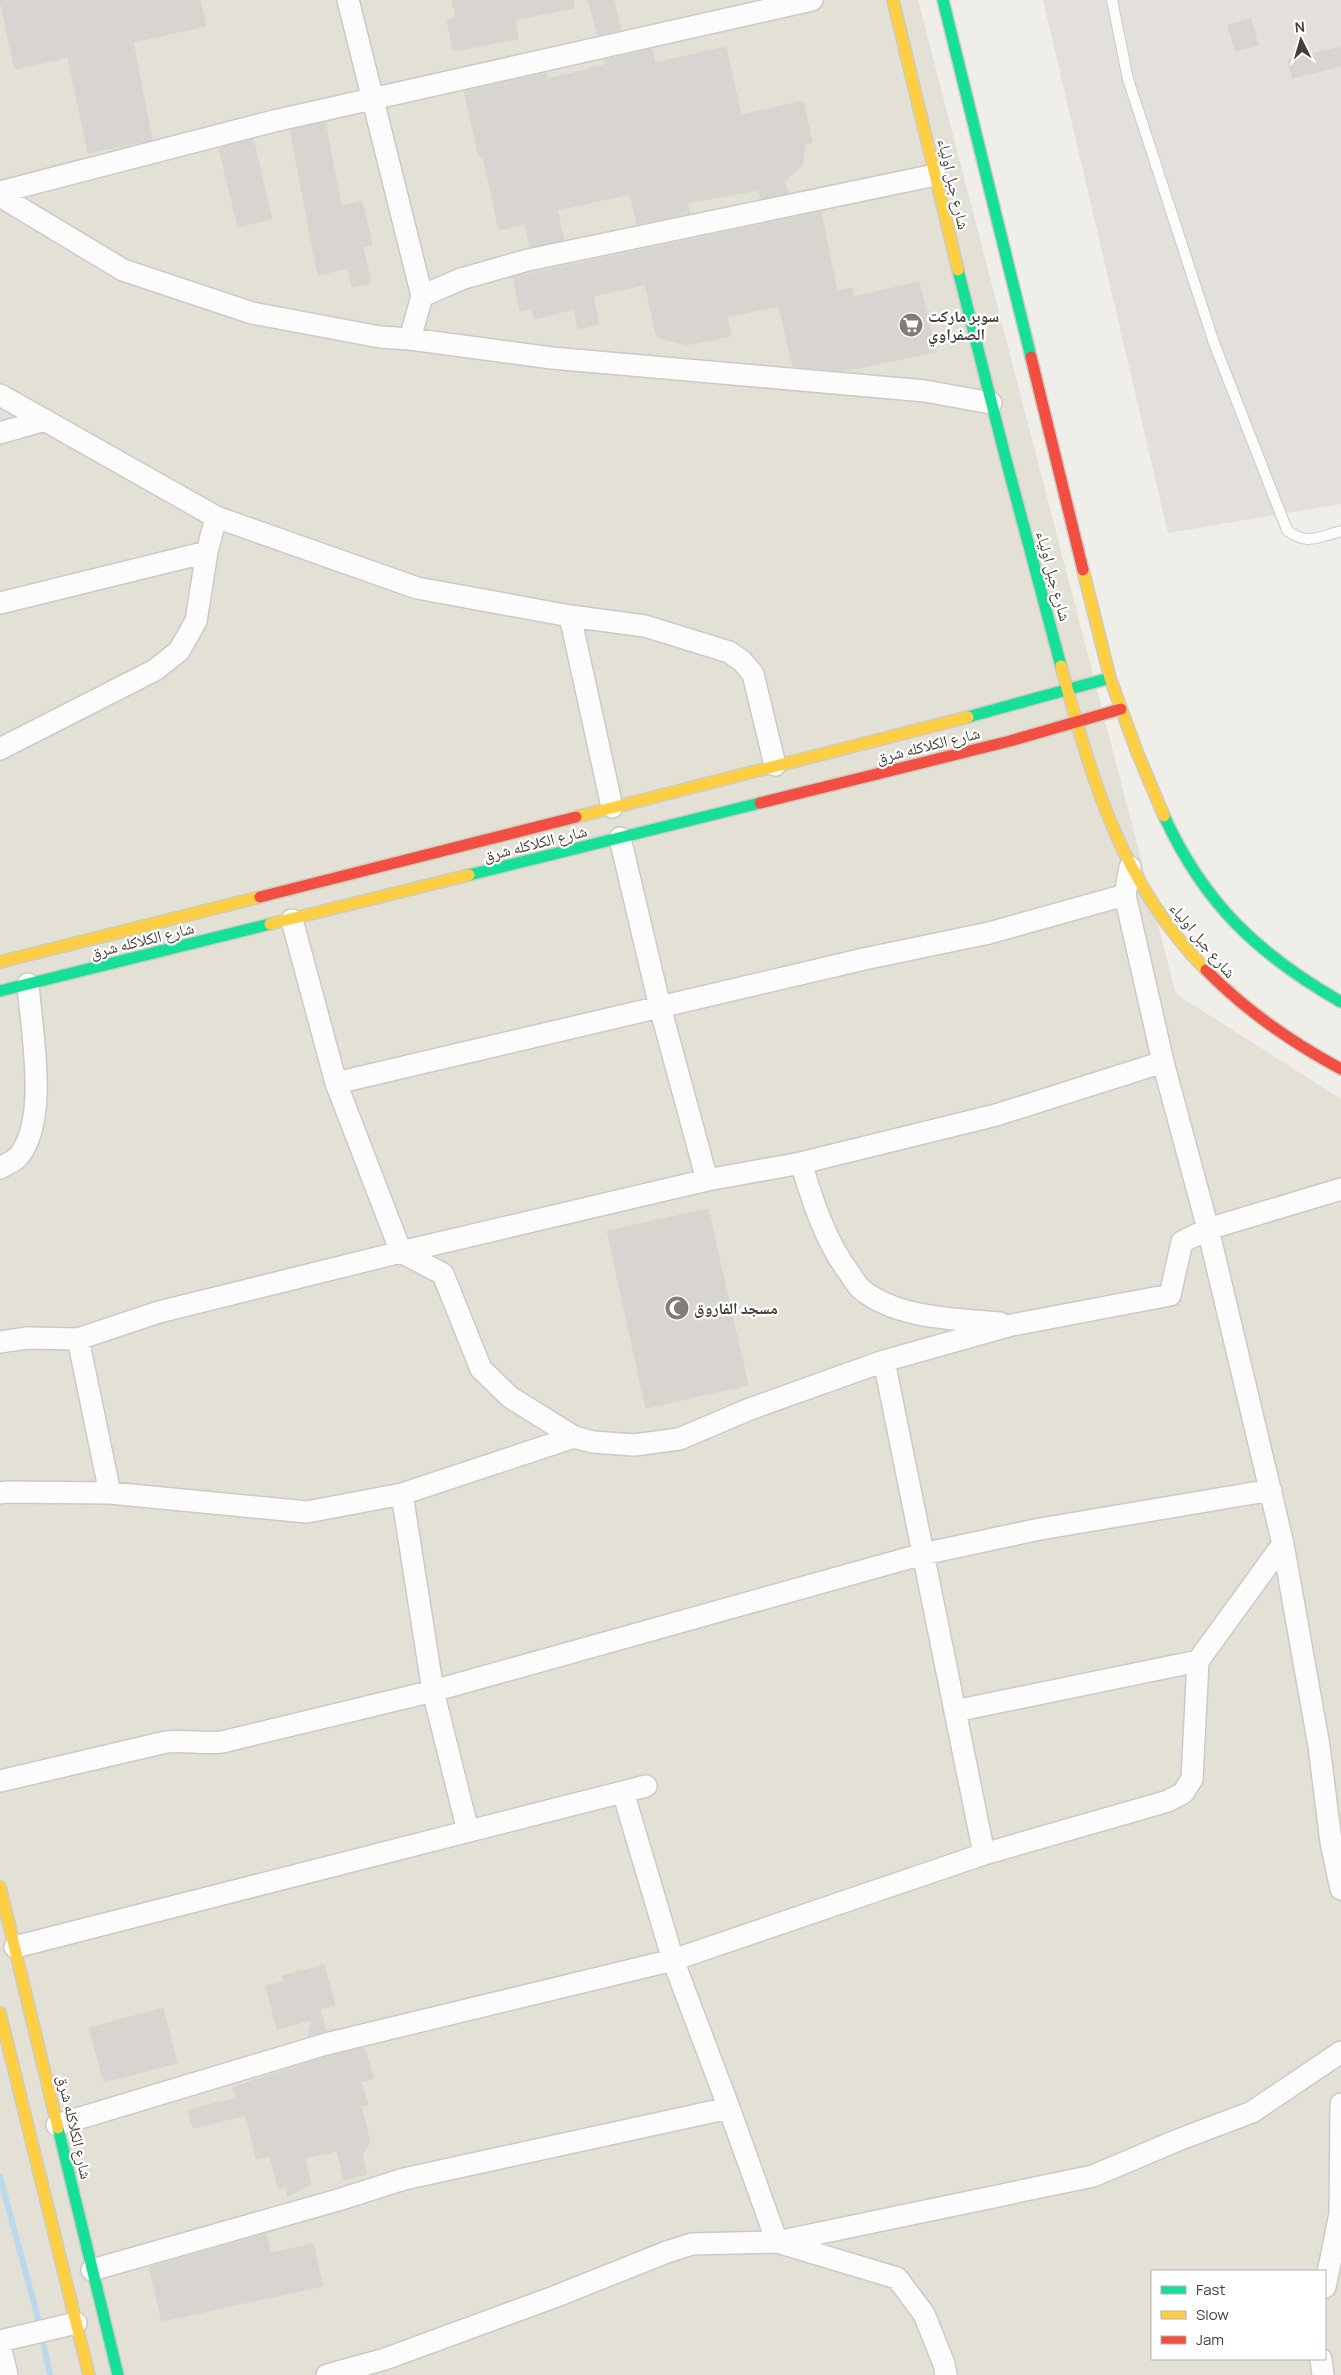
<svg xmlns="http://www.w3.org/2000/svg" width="1341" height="2375" font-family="Manrope,'Noto Naskh Arabic',sans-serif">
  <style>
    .residential { fill: #e3e0d6; fill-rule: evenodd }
    .industrial { fill: #e3dfda }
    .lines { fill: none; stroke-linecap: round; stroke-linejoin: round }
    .stream { stroke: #bbd9ec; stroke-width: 6 }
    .building { fill: #d8d5d0; stroke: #d8d5cf }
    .lane-casing { stroke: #cccac5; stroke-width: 12 }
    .street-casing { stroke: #cccac5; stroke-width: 24 }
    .fast-casing { stroke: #cecbc0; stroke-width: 14 }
    .slow-casing { stroke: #cecbc0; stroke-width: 14 }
    .jam-casing { stroke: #cecbc0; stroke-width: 14 }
    .lane { stroke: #fdfcfc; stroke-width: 10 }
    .street { stroke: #fdfcfc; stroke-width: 21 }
    .fast { stroke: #16e098; stroke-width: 11 }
    .slow { stroke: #ffcf43; stroke-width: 11 }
    .jam { stroke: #f24e42; stroke-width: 11 }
    .labels { text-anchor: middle; stroke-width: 4.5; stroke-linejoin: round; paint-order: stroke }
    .street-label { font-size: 16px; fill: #453f36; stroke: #fff }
    .poi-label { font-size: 16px; font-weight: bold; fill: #453f36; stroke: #fff; text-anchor: start }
  </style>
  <rect width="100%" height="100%" fill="#f0eee9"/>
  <path class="residential" d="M0,0H918L1176,994L1341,1099V2375H0ZM1152,2271H1325V2359H1152Z"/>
  <path class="industrial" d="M1043,0H1341V504L1168,533Z"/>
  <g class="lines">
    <path class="stream" d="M0,2177L38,2318L50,2375"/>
  </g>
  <path class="building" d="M0,0H200L206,26L133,42L152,140L88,153L68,57L15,69Z
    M452,0H573L574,8L515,20L518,39L453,51L447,20L456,18Z
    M588,0H614L621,30L598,35Z
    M1251,19L1258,45L1235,51L1228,25Z
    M726,47L741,115L803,101L812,142L805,144L802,166L784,181L788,193L761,199L759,190L687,203L690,213L637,224L630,194L557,210L564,240L530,247L525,224L499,230L483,156L479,157L464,91L546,73L548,79L605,65L604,60L652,49L655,63Z
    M1341,47V66L1293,78L1288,60Z
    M325,122L341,206L362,201L372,245L363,247L371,283L352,287L348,268L318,275L290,130Z
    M253,139L272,219L238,227L219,148Z
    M821,212L837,291L852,288L854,297L919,282L936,352L844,371L793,367L779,306L727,317L731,336L686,345L657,337L645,285L593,296L599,324L578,329L574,309L534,319L532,308L520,311L513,277Z
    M708,1209L748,1385L646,1408L607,1231Z
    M324,1965L335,2005L320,2009L326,2031L308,2036L312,2020L277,2029L266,1986L284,1982L282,1976Z
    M163,2008L177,2063L104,2082L89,2028Z
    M364,2048L374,2078L361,2082L368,2104L361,2106L370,2142L362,2155L367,2174L344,2180L337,2151L305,2158L311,2184L287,2197L288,2186L278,2188L270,2156L256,2159L246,2115L193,2128L188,2110L237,2098L233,2087L329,2056Z
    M266,2234L271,2253L313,2244L323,2286L162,2321L149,2267Z"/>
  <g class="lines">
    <defs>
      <path id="lane" d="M1112,0L1128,79L1214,343L1287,530C1306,546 1319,537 1341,531"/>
      <path id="street" d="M348,0L422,296
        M0,192L274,121L812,0
        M0,196L123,270L252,313L380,337L410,339L552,358L925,391L991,403
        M410,339L422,296L461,279L528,260L935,175
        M0,395L216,517L417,588L570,616L645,626L729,652L742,661L753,674L775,765
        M0,433L45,420
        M0,603L207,552
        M570,616L612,807
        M0,749L155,670L179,651L196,621L207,552L216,517
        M620,838L660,1007L707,1180
        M1130,867L1125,895L1163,1062L1208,1229L1283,1544L1319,1746L1331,1842L1341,1889
        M292,920L336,1083L401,1252L443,1274L481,1369L510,1397L574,1437L593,1442L634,1445L679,1439L750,1409L884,1361L1012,1325L1170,1295L1182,1242L1208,1229L1341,1189
        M336,1083L864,959L989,933L1125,895
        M801,1163L996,1115L1163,1062
        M0,1168C5,1165 12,1162 17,1158C50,1123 31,1029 28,984
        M78,1339L110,1493
        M0,1342L27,1338L78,1339L159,1312L401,1252L707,1180L801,1163C813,1202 825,1241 850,1274C853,1279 857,1285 861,1289C897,1319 957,1319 1000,1323
        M884,1361L984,1854
        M0,1493L6,1492L110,1493L307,1512L402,1494L574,1437
        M402,1494L433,1691L468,1831
        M955,1711L1198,1661L1283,1544
        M0,1781L166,1742C185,1740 203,1744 222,1742L433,1691L923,1554L1040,1529L1271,1490
        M623,1792L673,1960L729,2108L777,2242L897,2278L924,2314L944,2364L946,2375
        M15,1947L646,1786
        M57,2125L326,2044L673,1960L984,1854L1168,1801L1183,1793L1192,1779L1198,1661
        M92,2270L338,2200L404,2179L729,2108
        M1325,2287L1340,2214L1341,2104
        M0,2341L76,2323
        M0,2346L7,2375
        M1321,2359L1323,2375
        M327,2375L385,2359L554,2297L667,2252L692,2244L777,2242L1093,2176L1178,2140L1252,2112L1341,2052"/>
      <path id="fast" d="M943,0L1031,357
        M958,270L1005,456L1061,666
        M968,717L1110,678
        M1164,816C1205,905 1258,954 1341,1002
        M469,875L760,803
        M0,991L270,924
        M58,2128L118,2375"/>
      <path id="slow" d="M893,0L958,270
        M1083,570L1110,678L1137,752L1164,816
        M1061,666C1092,780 1121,883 1206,970
        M576,817L968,717
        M270,924L469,875
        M0,962L260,897
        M0,1887L58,2128
        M0,2013L89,2375"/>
      <path id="jam" d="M1031,357L1083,570
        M760,803L1010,741L1121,709
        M260,897L576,817
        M1206,970C1246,1011 1291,1042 1341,1069"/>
    </defs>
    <use href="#lane" class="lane-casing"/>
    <use href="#street" class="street-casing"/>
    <use href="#fast" class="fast-casing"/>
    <use href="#slow" class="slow-casing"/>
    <use href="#jam" class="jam-casing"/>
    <use href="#lane" class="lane"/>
    <use href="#street" class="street"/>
    <use href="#fast" class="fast"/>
    <use href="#slow" class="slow"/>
    <use href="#jam" class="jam"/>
  </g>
  <defs>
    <symbol id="supermarket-disc" viewBox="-11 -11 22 22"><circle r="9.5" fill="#817c75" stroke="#fff"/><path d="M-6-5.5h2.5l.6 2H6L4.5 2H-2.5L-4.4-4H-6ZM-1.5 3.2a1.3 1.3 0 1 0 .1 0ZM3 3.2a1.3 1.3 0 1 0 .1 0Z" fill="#fff"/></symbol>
    <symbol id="mosque-disc" viewBox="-11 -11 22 22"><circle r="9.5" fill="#817c75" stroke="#fff"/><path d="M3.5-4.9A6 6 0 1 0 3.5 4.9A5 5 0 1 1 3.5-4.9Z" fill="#fff"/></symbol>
  </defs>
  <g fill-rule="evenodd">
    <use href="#supermarket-disc" x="897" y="311" width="28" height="28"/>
    <use href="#mosque-disc" x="663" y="1294" width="28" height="28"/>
  </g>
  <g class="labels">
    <g class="street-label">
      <text transform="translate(954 184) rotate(77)" y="6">شارع جبل اولياء</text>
      <text transform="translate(1054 576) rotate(75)" y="6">شارع جبل اولياء</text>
      <text transform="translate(928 745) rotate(-14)" y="6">شارع الكلاكله شرق</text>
      <text transform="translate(535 843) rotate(-14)" y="6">شارع الكلاكله شرق</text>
      <text transform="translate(142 940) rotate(-14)" y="6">شارع الكلاكله شرق</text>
      <text transform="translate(1203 940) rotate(50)" y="6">شارع جبل اولياء</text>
      <text transform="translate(75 2127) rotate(77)" y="6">شارع الكلاكله شرق</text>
    </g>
    <g class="poi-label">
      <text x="928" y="322">سوبر ماركت<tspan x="928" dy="18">الصفراوي</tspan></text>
      <text x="694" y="1314">مسجد الفاروق</text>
    </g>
  </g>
  <rect x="1151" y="2270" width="175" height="90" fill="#ffffff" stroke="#b5b2af"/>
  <rect x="1161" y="2286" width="25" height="8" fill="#16e098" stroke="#b5b2af"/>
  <text x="1196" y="2295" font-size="15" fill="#453f36">Fast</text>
  <rect x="1161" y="2311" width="25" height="8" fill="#ffcf43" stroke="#b5b2af"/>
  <text x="1196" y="2320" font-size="15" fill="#453f36">Slow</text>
  <rect x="1161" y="2336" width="25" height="8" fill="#f24e42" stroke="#b5b2af"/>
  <text x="1196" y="2345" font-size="15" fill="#453f36">Jam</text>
  <g transform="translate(1301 40) rotate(355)" stroke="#ffffff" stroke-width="4" paint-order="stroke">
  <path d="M0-4L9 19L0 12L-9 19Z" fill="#453f36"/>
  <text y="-8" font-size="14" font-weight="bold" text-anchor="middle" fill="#453f36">N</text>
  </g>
</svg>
